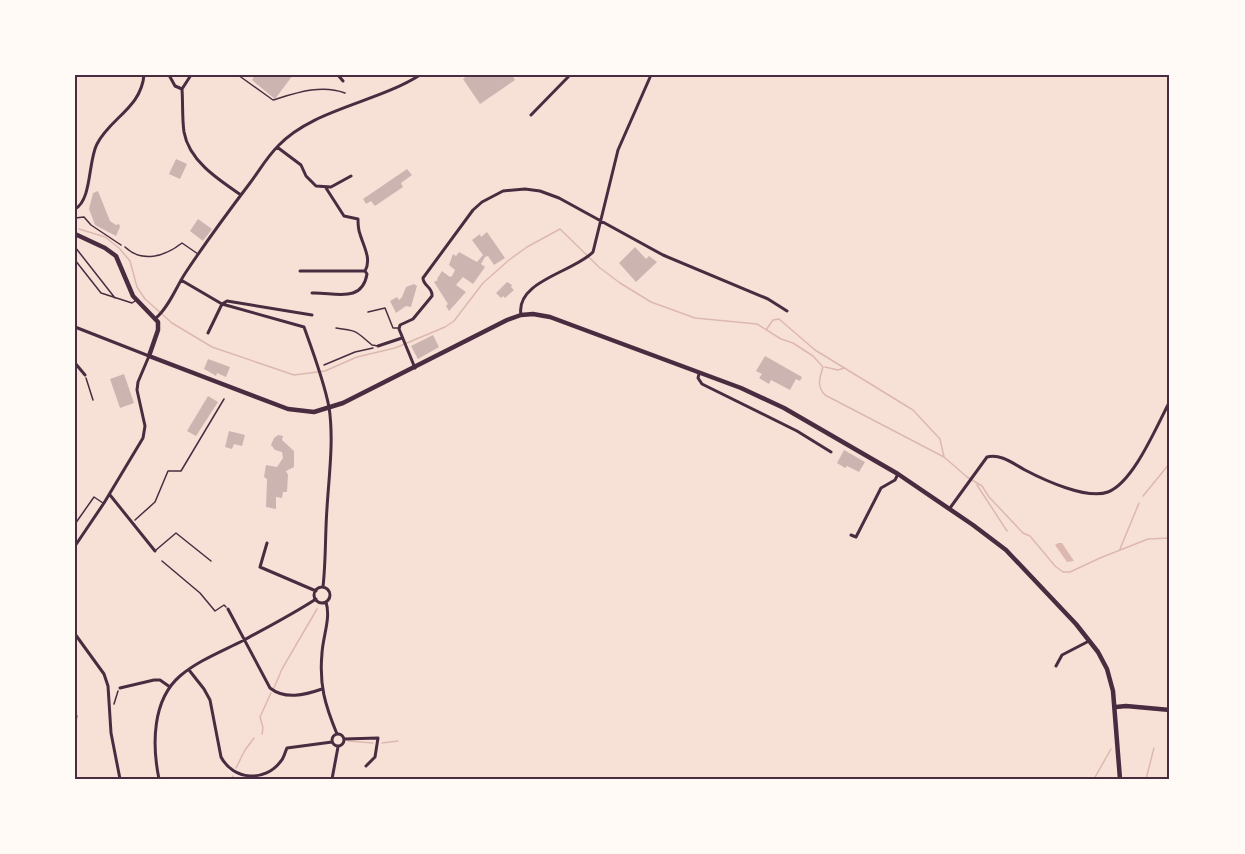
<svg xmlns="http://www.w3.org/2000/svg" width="1245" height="854" font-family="Arial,sans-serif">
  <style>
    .water { fill: #dcb8b0 }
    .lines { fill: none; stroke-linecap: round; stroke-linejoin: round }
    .stream { stroke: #dcb8b0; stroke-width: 1.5 }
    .building { fill: #ccb4b1 }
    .path { stroke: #4a2c40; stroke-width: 1.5 }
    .service { stroke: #4a2c40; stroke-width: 1.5 }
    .minor { stroke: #4a2c40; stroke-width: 3 }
    .secondary { stroke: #4a2c40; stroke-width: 4.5 }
    .neatline { fill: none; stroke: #4a2c40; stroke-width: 2 }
  </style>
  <rect width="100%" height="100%" fill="#f7e1d7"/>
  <path class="water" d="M1058,543H1062L1074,561L1067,562L1055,545Z"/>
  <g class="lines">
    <path class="stream" d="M79,229L105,237L119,248L130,261L137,287L145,299L172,323L212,347L294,375L325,371L357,357L395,348L445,327L454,321L483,283L509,260L527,247L560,229L600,268L620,283L651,302L695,318L757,324L781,339L793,343L813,356L823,367C820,378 816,385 825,395L944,457
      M766,330L773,320L779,319L815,350L913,410L940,439L944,457L967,477L982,486L989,497L1023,533L1030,536L1055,566L1063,572H1070L1100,558L1148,539L1170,538
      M825,367L838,370L844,368
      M977,485L1007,531
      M1143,496L1170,463
      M1120,549L1139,503
      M274,688L282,669L317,609
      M262,734L263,728L260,717L271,693
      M348,741L373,743
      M382,743L398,741
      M236,768L245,750L254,738
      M231,779L233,776
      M1094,779L1111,749
      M1146,779L1154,748"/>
  </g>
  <path class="building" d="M255,75H293L275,99L252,80Z
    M463,75H512L515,80L480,104L463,79L465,78Z
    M176,159L187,164L180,179L169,174Z
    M407,169L412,175L401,183L403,187L375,206L371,201L366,204L363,199Z
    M98,191L110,221L116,225L119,224L120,227L116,236L95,225L89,209L93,193Z
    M198,219L212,229L203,241L190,231Z
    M487,232L505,258L494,265L488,256L485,257L481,264L485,267L473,284L463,277L456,285L466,292L449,311L446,306L448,304L434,282L438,280L437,279L442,271L450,277L452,276L455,270L449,265L453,254L456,256L459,252L477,262L483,255L472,240L480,234L481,237Z
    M635,247L646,259L649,256L657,262L636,282L619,263Z
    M507,282L512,285L511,287L514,290L505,298L503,296L501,298L496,293Z
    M414,284L417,286L411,307L406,306L396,313L390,301L397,297L399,300L402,297L406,287Z
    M433,335L439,347L418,359L411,346Z
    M765,356L802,377L800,381L796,379L790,390L771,380L769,384L759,378L762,374L756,371Z
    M208,359L230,367L226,377L217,373L216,376L213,374L204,369Z
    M124,374L134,403L120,408L110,379Z
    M208,396L218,402L196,436L187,431Z
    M229,431L245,435L242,446L234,444L232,449L225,447Z
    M278,435L283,436L282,440L294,451V467L286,471L288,475L287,492H283L282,498L276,497V509L266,507L267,479L264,477L266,465L277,467L283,458L282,452L275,450L271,445L274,438Z
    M844,450L865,462L859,472L847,466L845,468L837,463Z"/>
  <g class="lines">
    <path class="path" d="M238,75L273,100C296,93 321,84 345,93
      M75,218L84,217L91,225L121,245
      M324,365L355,352L373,348
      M86,378L93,400
      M135,520L155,502L168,471H181L184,466L224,399
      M162,561L200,593L215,611L224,605L226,607
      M114,704L118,691"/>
    <path class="service" d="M75,247L115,298
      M125,247C142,263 164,257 182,243L198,254
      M75,260L101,293L132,303L135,301
      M368,312L385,308L393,328H398
      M336,328C359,331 355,331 372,345L378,346
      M75,524L94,497L103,503
      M156,550L176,533L211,561"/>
    <path class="minor" d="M169,75L175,86L182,89
      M338,75L343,81
      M182,89C183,103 182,118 184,132C189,161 219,180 241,195
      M182,89L191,75
      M531,115L570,75
      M277,147L301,165L306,176L316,186L331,187L351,176
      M75,209C92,200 88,161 97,144C110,118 141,108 144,75
      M300,271H365C372,259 363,245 360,234C358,229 358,224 358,219L344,216L326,188
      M181,280L222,304L304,327C313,352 324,381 329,407C334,440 329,475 327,508C325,535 326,561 323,587
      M312,293C334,292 362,304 367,274L365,271
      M521,315C515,281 574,272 593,252L618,150L651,75
      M156,318C169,307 176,287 186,272C206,242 228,212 250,183C259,171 267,157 278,146C313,109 376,103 420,75
      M75,327L149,356L138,382L137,390L145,426L143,438L104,503L75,546
      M208,333L222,304L227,301L312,315
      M378,346L402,338
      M75,363L85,375
      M415,368L399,329L400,325L413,319L432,296C433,287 423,286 423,278L473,210L482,202L503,191L525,189L540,191L559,198L663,255L768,299L787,311
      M699,374L698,378L702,384L797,431L831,452
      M110,495L155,551
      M950,508L987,457C1000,453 1014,464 1025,470C1044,480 1087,500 1108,492C1134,482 1157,425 1170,401
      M851,535L856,537L881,488L895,480L898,474
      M267,543L260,567L316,591
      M314 595a8 8 0 1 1 16 0a8 8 0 1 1-16 0Z
      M326,602C331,618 323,636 322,653C319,685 325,705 337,734
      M228,609L270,688C285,700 305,695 322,689
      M75,634L104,674L108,686L111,733L120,779
      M1056,666L1062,655L1089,641
      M189,670L204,689L210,700L221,757C233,780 265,783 281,761C284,758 285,752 287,748L332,742
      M120,688L154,680H160L170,687
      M75,722L76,716
      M332 740a6 6 0 1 1 12 0a6 6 0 1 1-12 0Z
      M344,739L378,738L375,757L366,766
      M159,779C152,745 152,700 180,676C199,660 223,651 244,640C268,627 293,614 316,599
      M332,779L338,747"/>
    <path class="secondary" d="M75,234L105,248L116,256L133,296L158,322V330L149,356L288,409L314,412L343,403L507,320L521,315L533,314L550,317L741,388L784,408L898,474L973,525L1006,550L1076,624L1098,652L1107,669L1113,691L1120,779
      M1116,707L1126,706L1170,710"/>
  </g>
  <rect width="1245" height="854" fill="none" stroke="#fffaf5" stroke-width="153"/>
  <rect x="76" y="76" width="1092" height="702" class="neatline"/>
</svg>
